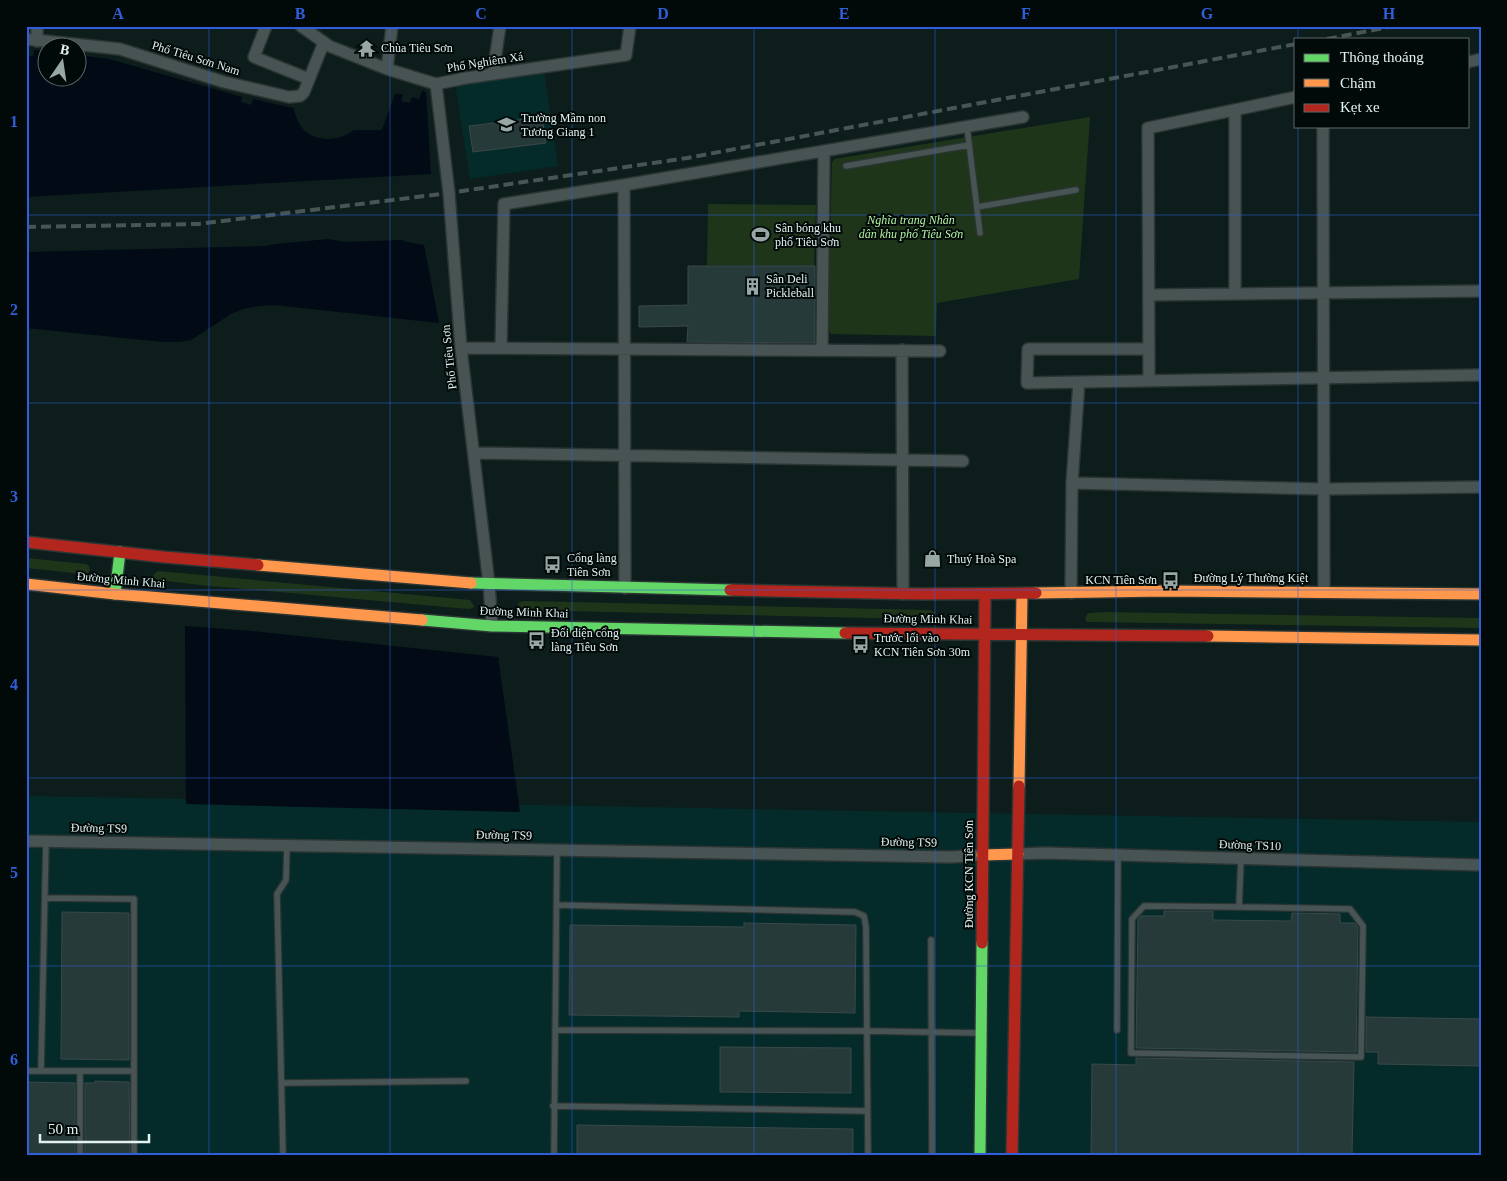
<svg xmlns="http://www.w3.org/2000/svg" width="1507" height="1181" font-family="Georgia,serif">
  <style>
    .built { fill: #042b29 }
    .green { fill: #1f351a }
    .water { fill: #010a15 }
    .building { fill: #273a3a; stroke: #3a4848 }
    .lines { fill: none; stroke-linecap: round; stroke-linejoin: round }
    .lane-casing { stroke: #2b3534; stroke-width: 8 }
    .street-casing { stroke: #2b3534; stroke-width: 14 }
    .fast-casing { stroke: #2b3534; stroke-width: 14 }
    .slow-casing { stroke: #2b3534; stroke-width: 14 }
    .jam-casing { stroke: #2b3534; stroke-width: 14 }
    .lane { stroke: #485453; stroke-width: 5.5 }
    .street { stroke: #485453; stroke-width: 11 }
    .fast { stroke: #63d668; stroke-width: 11 }
    .slow { stroke: #ff974d; stroke-width: 11 }
    .jam { stroke: #b3261e; stroke-width: 11 }
    .rail { stroke: #495555; stroke-width: 4; stroke-dasharray: 10 5; stroke-linecap: butt }
    .grid { fill: none; stroke: #315eda; stroke-width: 1; stroke-opacity: 0.55 }
    .labels { text-anchor: middle; stroke-width: 4; stroke-linejoin: round; paint-order: stroke }
    .poi-label { font-size: 12px; fill: #e2f2f1; stroke: #020a09; text-anchor: start }
    .street-label { font-size: 12px; fill: #e2f2f1; stroke: #020a09 }
    .park-label { font-size: 12px; font-style: italic; fill: #b6f4a2; stroke: #020a09 }
    .neatline { fill: none; stroke: #315eda; stroke-width: 2 }
    .grid-label { font-size: 16px; text-anchor: middle; font-weight: bold; fill: #315eda }
  </style>
  <rect width="100%" height="100%" fill="#0c1d1b"/>
  <path class="built" d="M544,71L558,166L470,179L455,84Z
    M26,796L1481,822V1155H26Z"/>
  <path class="green" d="M1090,117L1079,279L937,303L936,336L831,334L828,329L832,163L834,159Z
    M708,204L816,205L814,266L707,265Z
    M26,558L86,564L89,566L90,570L88,573L83,574L26,568Z
    M158,571L470,600L474,606L473,608L468,609L200,585L158,580L153,577L154,574Z
    M525,601L930,610L935,612L933,618L913,619L521,610L517,609L519,602Z
    M1105,612L1481,618V628L1090,622H1087L1085,619L1088,613Z"/>
  <path class="water" d="M34,50L47,51L48,78H78V55L109,59L242,97L241,102L251,105L253,99L293,108C296,115 298,124 303,129C316,143 341,141 354,130H382L395,94H403L401,101L410,103L412,97L419,99L422,91L426,92L431,174L26,197V56H33Z
    M329,239L344,242L402,240L407,242L424,245L439,323L275,305L259,306L243,309L231,314L191,340L179,342H163L26,328V252L266,246L275,244Z
    M185,626L252,631L498,657L520,812L186,804Z"/>
  <path class="building" d="M542,117L546,143L473,152L469,126Z
    M688,266H815V343L687,342L688,326L639,327V306L688,305Z
    M1164,911H1213V920L1291,921L1292,913L1340,914V923H1355L1358,928L1356,1052L1136,1048L1138,920L1141,916H1164Z
    M62,912L129,913V1060L61,1059Z
    M744,923L856,925L855,1013L739,1011V1017L569,1015L570,925L744,927Z
    M1366,1017L1481,1019V1066L1378,1064V1052H1366Z
    M720,1047L851,1048V1093L720,1092Z
    M1136,1058L1354,1062L1352,1155H1091L1092,1064L1136,1065Z
    M95,1081L129,1082L130,1155H85V1083H95Z
    M26,1082L75,1083V1155H26Z
    M577,1125L853,1129V1155H577Z"/>
  <g class="lines">
    <defs>
      <path id="lane" d="M967,127L980,233
        M846,166L969,145
        M977,207L1076,190
        M45,898L134,899V1071
        M557,905L855,912L864,916L866,927L868,1155
        M1239,907L1350,909L1363,926L1361,1057L1131,1053L1132,919L1144,906L1239,907L1241,858
        M931,940L932,1155
        M555,1030L867,1031L980,1033
        M1117,1030L1118,855
        M26,1071H41L46,841
        M41,1071H134V1153
        M282,1083L466,1081
        M553,1106L867,1111
        M80,1155V1071
        M283,1155L277,894L286,880L287,845
        M554,1155L557,850"/>
      <path id="street" d="M266,26L254,57L309,79
        M301,26L329,46L387,69L436,84L466,78L626,55L630,26
        M26,39L120,49L224,82L289,97L300,96L304,92L324,42
        M37,41V26
        M1468,62L1481,59
        M387,69L392,26
        M493,74L500,26
        M436,84L449,193L461,348L489,584L492,626
        M1323,126L1324,592
        M624,185L625,588
        M1235,294V110
        M1149,295L1481,291
        M461,348L940,351
        M501,348L504,204L624,185L1023,117
        M822,350L824,151
        M902,350L903,594
        M1149,381L1148,128L1296,97
        M1079,382L1027,383L1028,349H1149
        M474,453L963,461
        M1072,483L1325,489L1481,487
        M1071,593L1072,483L1079,382L1481,375
        M26,841L951,857L982,855
        M1018,854L1045,853L1481,865"/>
      <path id="fast" d="M471,583L730,590
        M115,594L120,552
        M422,620L492,626L845,633
        M980,1155L982,943"/>
      <path id="slow" d="M258,565L471,583
        M26,584L115,594L422,620
        M1036,593L1165,591L1481,594
        M1208,636L1481,640
        M1019,786L1022,594
        M982,855L1018,854"/>
      <path id="jam" d="M26,542L164,557L258,565
        M730,590L922,594L1036,593
        M845,633L1208,636
        M982,943L985,594
        M1012,1155L1019,786"/>
    </defs>
    <use href="#lane" class="lane-casing"/>
    <use href="#street" class="street-casing"/>
    <use href="#fast" class="fast-casing"/>
    <use href="#slow" class="slow-casing"/>
    <use href="#jam" class="jam-casing"/>
    <use href="#lane" class="lane"/>
    <use href="#street" class="street"/>
    <use href="#fast" class="fast"/>
    <use href="#slow" class="slow"/>
    <use href="#jam" class="jam"/>
    <path class="rail" d="M1327,39L1394,26
      M26,227L198,224L449,193L687,158L1296,44"/>
  </g>
  <path class="grid" d="M209,26V1155M390,26V1155M572,26V1155M754,26V1155M935,26V1155M1116,26V1155M1298,26V39M1298,126V1155M26,215H1481M26,403H1481M26,590H1481M26,778H1481M26,966H1481"/>
  <defs>
    <symbol id="temple-bare" viewBox="-9 -9 18 18"><path d="M0-6L5-2H3V0L6.5 2.5H4V6H1.5V3h-3V6H-4V2.5H-6.5L-3 0V-2H-5Z" fill="#97a7a6" stroke="#020a09" stroke-width="2.5" paint-order="stroke"/></symbol>
    <symbol id="school-bare" viewBox="-9 -9 18 18"><path d="M0-5L7-2L0 1L-7-2ZM-4 1L0 2.5L4 1V4Q0 6-4 4Z" fill="#97a7a6" stroke="#020a09" stroke-width="2.5" paint-order="stroke"/></symbol>
    <symbol id="stadium-bare" viewBox="-9 -9 18 18"><path d="M0-5a6.5 5 0 1 0 0 10a6.5 5 0 1 0 0-10ZM-3.5-1.8h7v3.6h-7Z" fill="#97a7a6" stroke="#020a09" stroke-width="2.5" paint-order="stroke"/></symbol>
    <symbol id="building-bare" viewBox="-9 -9 18 18"><path d="M-4-6H4V6H1V3H-1V6H-4ZM-2.5-4.3h1.7v1.8h-1.7ZM.8-4.3h1.7v1.8H.8ZM-2.5-1h1.7V.8h-1.7ZM.8-1h1.7V.8H.8Z" fill="#97a7a6" stroke="#020a09" stroke-width="2.5" paint-order="stroke"/></symbol>
    <symbol id="shop-bare" viewBox="-9 -9 18 18"><path d="M-5-2.5h2.3a2.7 3.5 0 0 1 5.4 0H5L5.5 6h-11ZM-1.5-2.5h3a1.5 2.3 0 0 0-3 0Z" fill="#97a7a6" stroke="#020a09" stroke-width="2.5" paint-order="stroke"/></symbol>
    <symbol id="bus-bare" viewBox="-9 -9 18 18"><path d="M-5-6H5V4H4V6H2V4H-2V6H-4V4H-5ZM-3.5-4V0h7V-4ZM-3.5 1.2v1.5H-2V1.2ZM2 1.2v1.5H3.5V1.2Z" fill="#97a7a6" stroke="#020a09" stroke-width="2.5" paint-order="stroke"/></symbol>
  </defs>
  <g fill-rule="evenodd">
    <use href="#temple-bare" x="354" y="36" width="25" height="25"/>
    <use href="#school-bare" x="494" y="112" width="25" height="25"/>
    <use href="#stadium-bare" x="748" y="222" width="25" height="25"/>
    <use href="#building-bare" x="740" y="274" width="25" height="25"/>
    <use href="#shop-bare" x="920" y="546" width="25" height="25"/>
    <use href="#bus-bare" x="540" y="552" width="25" height="25"/>
    <use href="#bus-bare" x="1158" y="568" width="25" height="25"/>
    <use href="#bus-bare" x="524" y="628" width="25" height="25"/>
    <use href="#bus-bare" x="848" y="632" width="25" height="25"/>
  </g>
  <g class="labels">
    <g class="poi-label">
      <text x="381" y="52">Chùa Tiêu Sơn</text>
      <text x="521" y="122">Trường Mầm non<tspan x="521" dy="14">Tương Giang 1</tspan></text>
      <text x="775" y="232">Sân bóng khu<tspan x="775" dy="14">phố Tiêu Sơn</tspan></text>
      <text x="766" y="283">Sân Deli<tspan x="766" dy="14">Pickleball</tspan></text>
      <text x="567" y="562">Cổng làng<tspan x="567" dy="14">Tiên Sơn</tspan></text>
      <text x="947" y="563">Thuý Hoà Spa</text>
      <text x="1157" y="584" text-anchor="end">KCN Tiên Sơn</text>
      <text x="551" y="637">Đối diện cổng<tspan x="551" dy="14">làng Tiêu Sơn</tspan></text>
      <text x="874" y="642">Trước lối vào<tspan x="874" dy="14">KCN Tiên Sơn 30m</tspan></text>
    </g>
    <g class="street-label">
      <text transform="translate(196 58) rotate(17)" y="4">Phố Tiêu Sơn Nam</text>
      <text transform="translate(485 62) rotate(-9)" y="4">Phố Nghiêm Xá</text>
      <text transform="translate(449 357) rotate(-96)" y="4">Phố Tiêu Sơn</text>
      <text x="1251" y="582">Đường Lý Thường Kiệt</text>
      <text transform="translate(121 580) rotate(5)" y="4">Đường Minh Khai</text>
      <text transform="translate(524 612) rotate(2)" y="4">Đường Minh Khai</text>
      <text transform="translate(928 619) rotate(1)" y="4">Đường Minh Khai</text>
      <text transform="translate(99 828) rotate(1)" y="4">Đường TS9</text>
      <text transform="translate(504 835) rotate(1)" y="4">Đường TS9</text>
      <text transform="translate(909 842) rotate(1)" y="4">Đường TS9</text>
      <text transform="translate(1250 845) rotate(2)" y="4">Đường TS10</text>
      <text transform="translate(969 874) rotate(-90)" y="4">Đường KCN Tiên Sơn</text>
    </g>
    <g class="park-label">
      <text x="911" y="224">Nghĩa trang Nhân<tspan x="911" dy="14">dân khu phố Tiêu Sơn</tspan></text>
    </g>
  </g>
  <rect width="1507" height="1181" fill="none" stroke="#020a09" stroke-width="55"/>
  <rect x="1294" y="38" width="175" height="90" fill="#020a09" stroke="#5c6766"/>
  <rect x="1304" y="54" width="25" height="8" fill="#63d668" stroke="#5c6766"/>
  <text x="1340" y="62" font-size="15" fill="#e2f2f1">Thông thoáng</text>
  <rect x="1304" y="79" width="25" height="8" fill="#ff974d" stroke="#5c6766"/>
  <text x="1340" y="88" font-size="15" fill="#e2f2f1">Chậm</text>
  <rect x="1304" y="104" width="25" height="8" fill="#b3261e" stroke="#5c6766"/>
  <text x="1340" y="112" font-size="15" fill="#e2f2f1">Kẹt xe</text>
  <g transform="translate(62 62) rotate(13)"><circle r="24" fill="#020a09" stroke="#5c6766"/>
  <path d="M0-4L9 19L0 12L-9 19Z" fill="#97a7a6"/>
  <text y="-8" font-size="14" font-weight="bold" text-anchor="middle" fill="#e2f2f1">B</text>
  </g>
  <path d="M40 1134v8h109v-8" fill="none" stroke="#e2f2f1" stroke-width="2.5"/>
  <text x="48" y="1134" font-size="15" fill="#e2f2f1" stroke="#020a09" stroke-width="4" paint-order="stroke">50 m</text>
  <rect x="28" y="28" width="1452" height="1126" class="neatline"/>
  <g class="grid-label">
    <text x="118" y="19">A</text>
    <text x="300" y="19">B</text>
    <text x="481" y="19">C</text>
    <text x="663" y="19">D</text>
    <text x="844" y="19">E</text>
    <text x="1026" y="19">F</text>
    <text x="1207" y="19">G</text>
    <text x="1389" y="19">H</text>
    <text x="14" y="127">1</text>
    <text x="14" y="315">2</text>
    <text x="14" y="502">3</text>
    <text x="14" y="690">4</text>
    <text x="14" y="878">5</text>
    <text x="14" y="1065">6</text>
  </g>
</svg>
